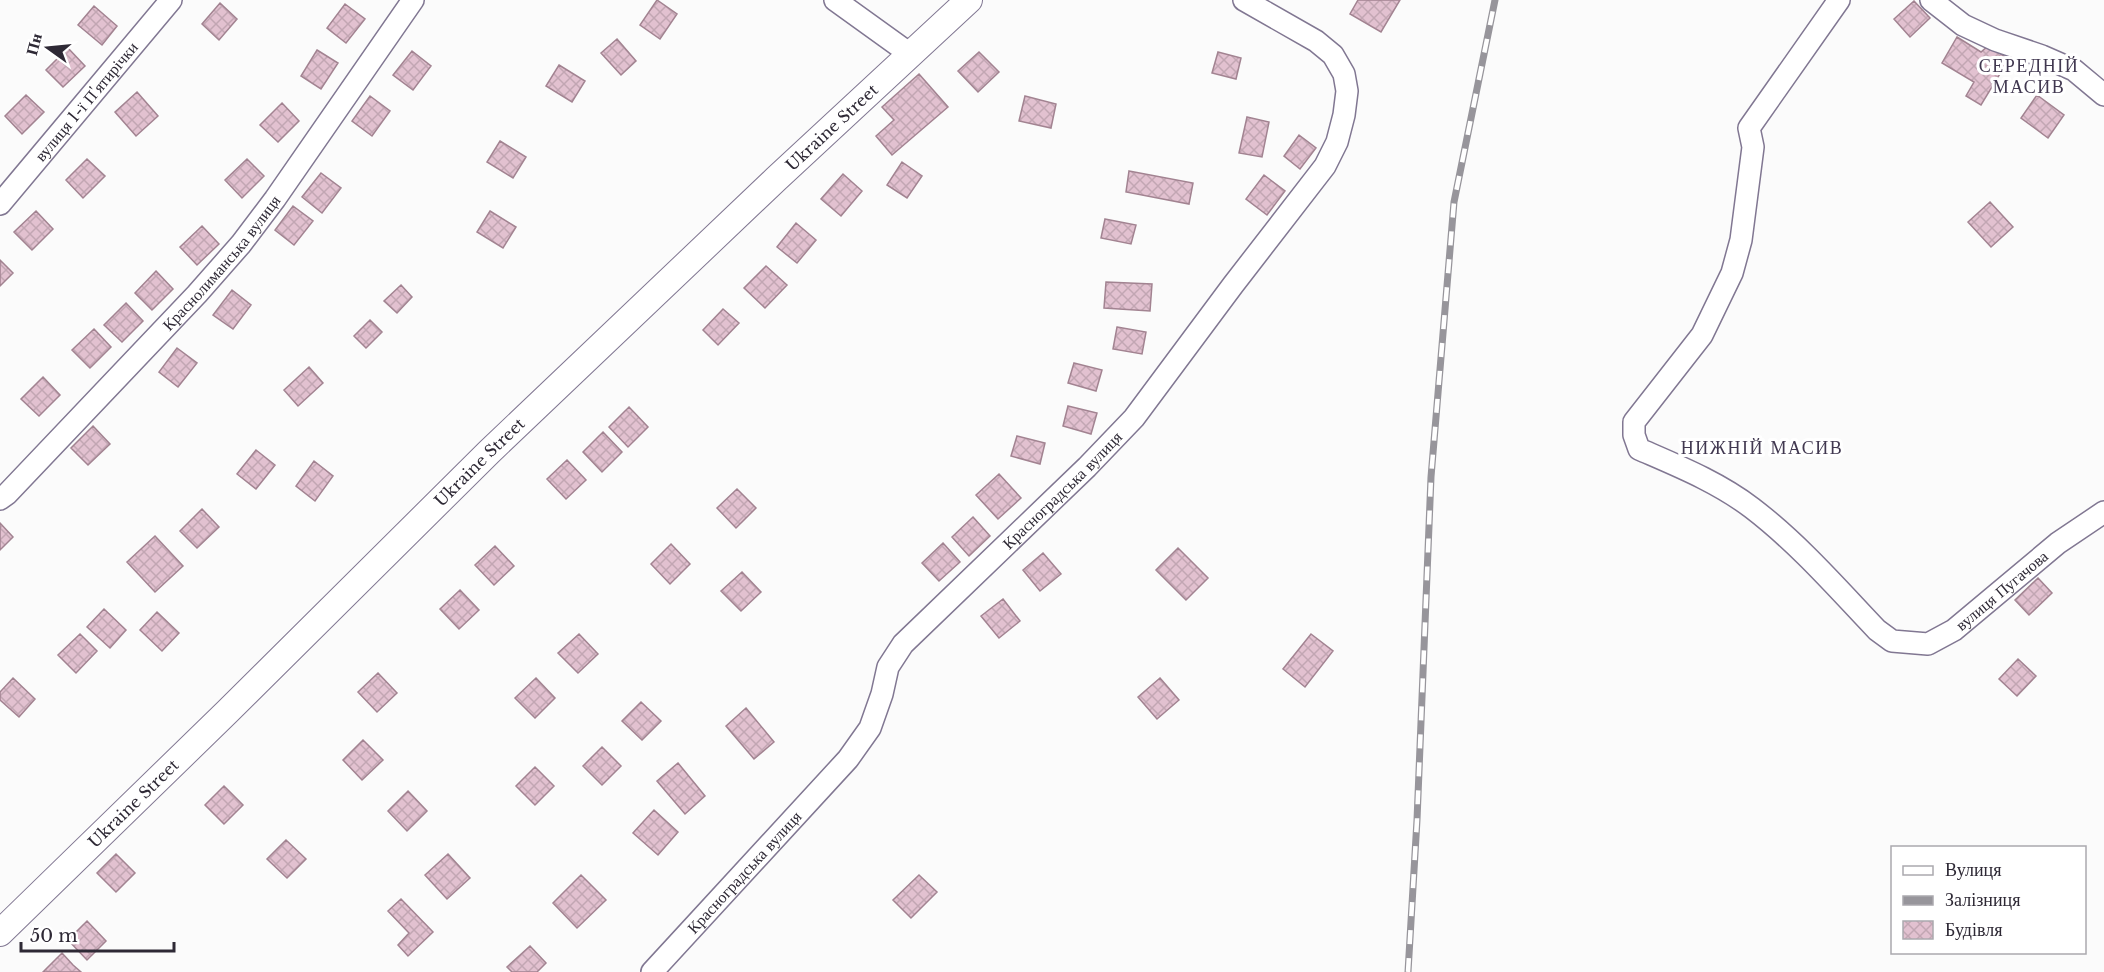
<svg xmlns="http://www.w3.org/2000/svg" width="2104" height="972" font-family="'Libre Baskerville',serif">
  <style>
    .building { fill: url(#building-cross-hatch); stroke: #a28391; stroke-width: 1.5 }
    .lines { fill: none; stroke-linecap: round; stroke-linejoin: round }
    .minor-casing { stroke: #817792; stroke-width: 24 }
    .tertiary-casing { stroke: #817792; stroke-width: 28 }
    .minor { stroke: #fff; stroke-width: 21 }
    .tertiary { stroke: #fff; stroke-width: 26 }
    .rail-casing { stroke: #97959b; stroke-width: 7 }
    .rail { stroke: #fff; stroke-width: 4.5; stroke-dasharray: 14; stroke-linecap: butt }
    .labels { text-anchor: middle; stroke-width: 6; stroke-linejoin: round; paint-order: stroke }
    .street-label { font-size: 16px; fill: #2e2935; stroke: #fff }
    .neighbourhood-label { font-size: 18px; letter-spacing: 1.5px; fill: #413850; stroke: #fff }
  </style>
  <defs>
    <pattern id="building-cross-hatch" width="8" height="8" patternUnits="userSpaceOnUse" patternTransform="scale(1.5)"><rect width="8" height="8" fill="#e2c1d0"/><path d="M0 0l8 8M0 8l8-8" fill="none" stroke="#c2a6b3"/></pattern>
  </defs>
  <rect width="100%" height="100%" fill="#fbfbfb"/>
  <path class="building" d="M657,0L677,14L660,39L640,25Z
    M1358,0H1400L1381,32L1350,14Z
    M1914,1L1930,18L1910,37L1894,19Z
    M220,3L237,19L219,40L202,24Z
    M345,4L365,19L346,43L327,28Z
    M94,6L117,26L102,45L78,25Z
    M1957,37L1981,52L1988,46L2009,59L1981,105L1966,96L1974,82L1942,63Z
    M617,39L636,61L621,75L601,53Z
    M68,48L85,66L63,87L46,70Z
    M317,50L338,63L321,89L301,76Z
    M412,51L431,66L413,90L393,75Z
    M979,52L999,72L978,92L958,71Z
    M1218,52L1241,58L1236,79L1212,73Z
    M559,65L585,81L572,102L546,86Z
    M919,74L948,107L892,155L876,136L894,120L882,107Z
    M137,92L158,116L136,136L115,112Z
    M26,95L44,112L22,134L5,116Z
    M2037,95L2064,115L2048,138L2021,118Z
    M370,96L390,111L372,136L352,121Z
    M1025,96L1056,104L1051,128L1019,121Z
    M282,103L299,121L278,142L260,125Z
    M1247,117L1269,122L1262,157L1239,153Z
    M1299,135L1316,148L1300,169L1284,156Z
    M500,141L526,157L513,178L487,162Z
    M87,159L105,176L83,198L66,180Z
    M247,159L264,176L242,198L225,180Z
    M902,162L922,176L907,198L887,185Z
    M1129,171L1193,183L1189,204L1126,192Z
    M321,173L341,188L322,213L302,197Z
    M843,174L862,191L841,216L821,199Z
    M1264,175L1285,191L1267,215L1246,199Z
    M1990,202L2013,227L1991,247L1968,222Z
    M293,206L313,221L294,245L275,230Z
    M36,211L53,229L32,250L14,232Z
    M490,211L516,227L503,248L477,232Z
    M1105,219L1136,225L1131,244L1101,238Z
    M796,223L816,240L797,263L777,247Z
    M202,226L219,244L197,265L180,247Z
    M0,260L13,273L0,286Z
    M766,266L787,285L765,308L744,288Z
    M156,271L173,289L152,310L135,293Z
    M1106,282L1152,284L1150,311L1104,308Z
    M401,285L412,297L397,313L384,301Z
    M232,290L251,305L233,329L213,315Z
    M126,303L143,321L122,342L104,325Z
    M723,309L739,323L718,345L703,330Z
    M370,320L382,332L366,348L354,336Z
    M1117,327L1146,332L1142,354L1113,349Z
    M94,329L111,347L90,368L72,350Z
    M177,348L197,363L178,387L159,372Z
    M1074,363L1102,370L1096,391L1068,383Z
    M309,367L323,383L298,406L284,390Z
    M43,377L60,395L39,416L21,399Z
    M1068,406L1097,413L1091,434L1063,426Z
    M629,407L648,427L628,447L609,427Z
    M93,426L110,444L88,465L71,448Z
    M603,432L622,452L602,472L583,452Z
    M1017,436L1045,443L1040,464L1011,456Z
    M256,450L275,465L256,489L237,474Z
    M567,460L586,480L566,499L547,479Z
    M314,461L333,476L315,501L296,486Z
    M999,474L1021,498L998,519L976,495Z
    M737,489L756,508L736,528L717,508Z
    M202,509L219,527L197,548L180,531Z
    M973,517L990,536L969,556L952,537Z
    M0,523L13,537L0,550Z
    M155,536L183,566L155,592L127,562Z
    M943,543L960,562L939,581L922,563Z
    M671,544L690,564L670,584L651,564Z
    M495,546L514,566L494,585L475,565Z
    M1178,548L1208,578L1186,600L1156,570Z
    M1043,553L1061,574L1040,591L1023,570Z
    M742,572L761,592L741,611L721,591Z
    M2038,578L2052,593L2029,615L2015,600Z
    M460,590L479,610L459,629L440,609Z
    M1003,599L1020,621L999,638L981,616Z
    M104,609L126,630L110,648L87,627Z
    M157,612L179,633L162,651L140,630Z
    M80,634L97,651L76,673L58,655Z
    M579,634L598,654L578,673L558,653Z
    M1311,634L1333,651L1305,687L1283,669Z
    M2018,659L2036,676L2017,696L1999,679Z
    M378,673L397,693L377,712L358,692Z
    M13,678L35,699L19,717L0,700V692Z
    M536,678L555,698L535,718L515,698Z
    M1160,678L1179,700L1157,719L1138,697Z
    M641,702L661,721L642,740L622,721Z
    M746,708L774,742L754,759L726,726Z
    M363,740L383,760L362,780L343,760Z
    M602,747L621,766L602,785L583,766Z
    M678,763L705,796L685,814L657,781Z
    M535,767L554,786L535,805L516,786Z
    M224,786L243,805L224,824L205,805Z
    M408,791L427,811L407,831L388,811Z
    M654,810L678,832L658,855L633,833Z
    M286,840L306,859L287,878L267,859Z
    M116,854L135,873L116,892L97,873Z
    M448,854L470,878L447,899L425,875Z
    M581,875L606,900L577,928L553,903Z
    M919,875L937,892L911,918L893,900Z
    M401,899L433,932L408,956L398,945L409,933L388,911Z
    M87,921L106,941L87,960L68,940Z
    M530,946L546,963L537,972H512L507,967Z
    M62,953L73,965L81,972H43Z"/>
  <g class="lines">
    <defs>
      <g id="minor">
        <path d="M835,0L910,54"/>
        <path id="s1" d="M1839,0L1749,128L1753,147L1741,240L1732,273L1702,335L1634,422V435L1639,449C1678,466 1718,482 1752,508C1799,544 1837,588 1877,630L1892,641L1928,644L1954,630L2058,543L2104,512"/>
        <path d="M1931,0L1963,25L1995,40L2042,56L2074,70L2104,95"/>
        <path id="s2" d="M0,204L171,0"/>
        <path id="s3" d="M0,499L7,494L197,294L241,244L275,199L413,0"/>
        <path id="s4" d="M652,972L848,759L870,728L882,694L888,667L903,644L1087,467L1134,418L1233,285L1325,166L1337,142L1344,115L1347,91L1344,74L1333,55L1316,41L1244,0"/>
      </g>
      <g id="tertiary">
        <path id="s5" d="M0,933L227,712L489,452L776,179L969,0"/>
      </g>
    </defs>
    <use href="#minor" class="minor-casing"/>
    <use href="#tertiary" class="tertiary-casing"/>
    <use href="#minor" class="minor"/>
    <use href="#tertiary" class="tertiary"/>
    <defs>
      <path id="rail" d="M1408,972L1417,820L1431,477L1454,202L1495,0"/>
    </defs>
    <use href="#rail" class="rail-casing"/>
    <use href="#rail" class="rail"/>
  </g>
  <g class="labels">
    <g class="street-label">
      <text dy="6" stroke="none"><textPath href="#s2" startOffset="134">вулиця 1-ї П'ятирічки</textPath></text>
      <text dy="6" stroke="none"><textPath href="#s5" startOffset="1158">Ukraine Street</textPath></text>
      <text dy="6" stroke="none"><textPath href="#s3" startOffset="324">Краснолиманська вулиця</textPath></text>
      <text dy="6" stroke="none"><textPath href="#s5" startOffset="672">Ukraine Street</textPath></text>
      <text dy="6" stroke="none"><textPath href="#s4" startOffset="640">Красноградська вулиця</textPath></text>
      <text dy="6" stroke="none"><textPath href="#s1" startOffset="960">вулиця Пугачова</textPath></text>
      <text dy="6" stroke="none"><textPath href="#s5" startOffset="186">Ukraine Street</textPath></text>
      <text dy="6" stroke="none"><textPath href="#s4" startOffset="136">Красноградська вулиця</textPath></text>
    </g>
    <g class="neighbourhood-label">
      <text x="2029" y="72">СЕРЕДНІЙ<tspan x="2029" dy="21">МАСИВ</tspan></text>
      <text x="1762" y="454">НИЖНІЙ МАСИВ</text>
    </g>
  </g>
  <rect x="1891" y="846" width="195" height="108" fill="#ffffff" stroke="#aba9ae" stroke-width="1.5"/>
  <rect x="1903" y="866" width="30" height="9" fill="#ffffff" stroke="#aba9ae" stroke-width="1.5"/>
  <text x="1945" y="876" font-size="18" fill="#2e2935">Вулиця</text>
  <rect x="1903" y="896" width="30" height="9" fill="#97959b" stroke="#aba9ae" stroke-width="1.5"/>
  <text x="1945" y="906" font-size="18" fill="#2e2935">Залізниця</text>
  <rect x="1903" y="921" width="30" height="18" fill="url(#building-cross-hatch)" stroke="#aba9ae" stroke-width="1.5"/>
  <text x="1945" y="936" font-size="18" fill="#2e2935">Будівля</text>
  <g transform="translate(48 48) rotate(285)" stroke="#ffffff" stroke-width="4.5" paint-order="stroke">
  <path d="M0-4.5L10 22L0 15L-10 22Z" fill="#2e2935"/>
  <text y="-9" font-size="16" font-weight="bold" text-anchor="middle" fill="#2e2935">Пн</text>
  </g>
  <path d="M21 942v9h153v-9" fill="none" stroke="#2e2935" stroke-width="3"/>
  <text x="30" y="942" font-size="18" fill="#2e2935" stroke="#ffffff" stroke-width="4.5" paint-order="stroke">50 m</text>
</svg>
